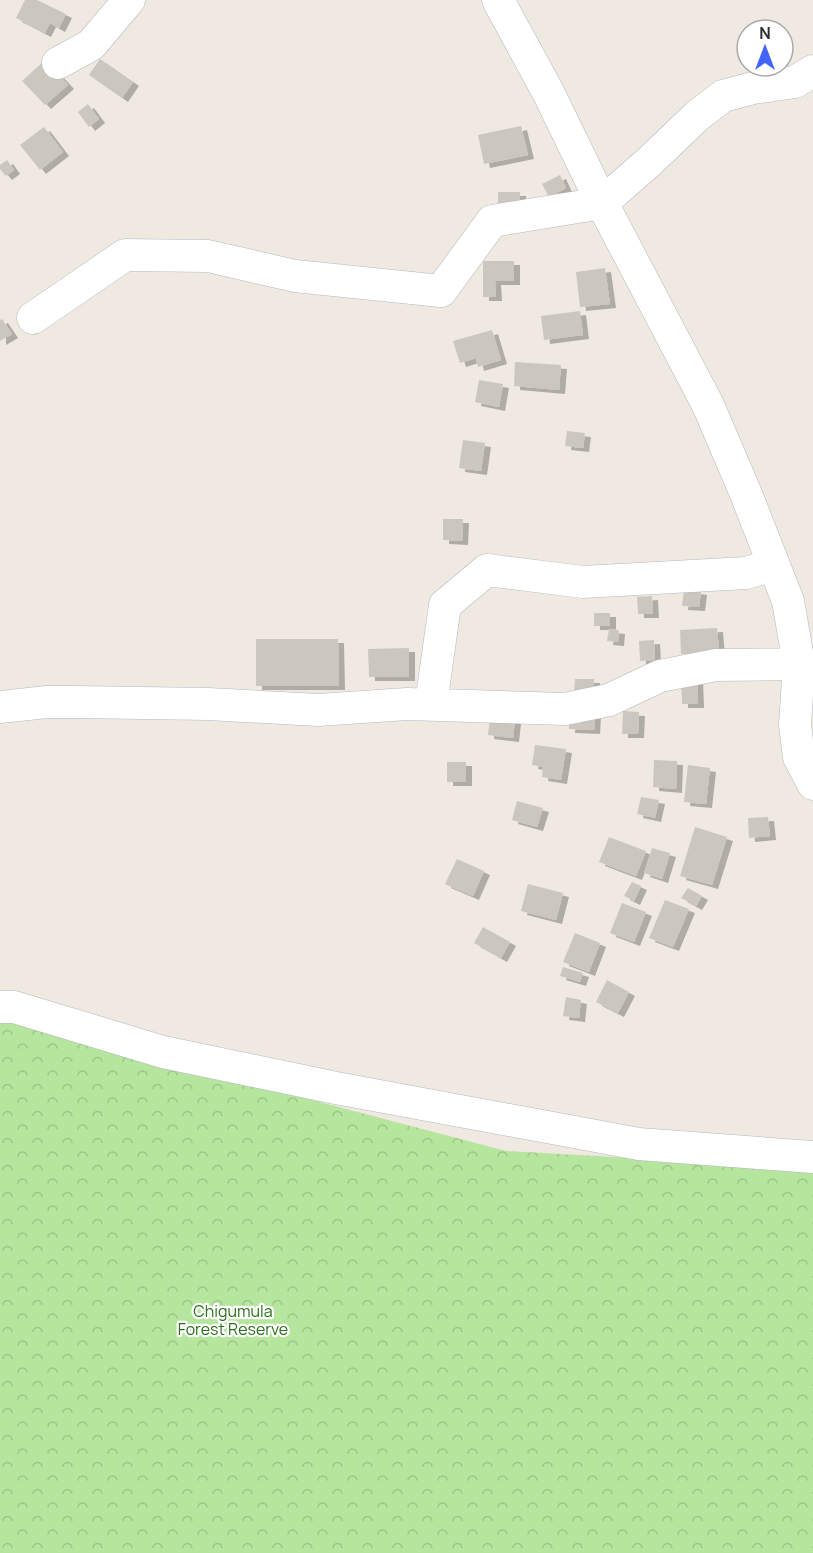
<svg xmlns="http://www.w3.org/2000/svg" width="813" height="1553" font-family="Manrope,sans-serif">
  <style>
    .forest { fill: url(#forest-crowns) }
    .building { fill: #cbc7bf; filter: url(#shadow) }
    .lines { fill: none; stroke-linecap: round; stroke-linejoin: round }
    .minor-casing { stroke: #b4b7c1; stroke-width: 33 }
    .minor { stroke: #fff; stroke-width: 32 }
    .labels { text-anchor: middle; stroke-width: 4.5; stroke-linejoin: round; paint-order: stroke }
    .park-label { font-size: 16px; fill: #2c6e1b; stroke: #fff }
  </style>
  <defs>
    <pattern id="forest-crowns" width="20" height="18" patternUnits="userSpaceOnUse" patternTransform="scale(1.5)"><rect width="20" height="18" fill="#b6e59e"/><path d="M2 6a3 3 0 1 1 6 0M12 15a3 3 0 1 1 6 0" fill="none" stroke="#9dc588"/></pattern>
    <filter id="shadow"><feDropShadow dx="6" dy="4" stdDeviation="0" flood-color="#0004"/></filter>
  </defs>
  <rect width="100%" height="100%" fill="#efe9e1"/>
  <path class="forest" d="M0,1018L506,1151L791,1167L813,1170V1553H0Z"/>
  <path class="building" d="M25,0H37L66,14L59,28L50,23L45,33L16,18Z
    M100,59L133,82L122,98L89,75Z
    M45,60L68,85L45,105L22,81Z
    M88,104L99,119L89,127L78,112Z
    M521,126L528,155L484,164L478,135Z
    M44,127L63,152L40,170L20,145Z
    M7,160L14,170L6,176L0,169V165Z
    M560,175L566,188L549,197L542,184Z
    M498,192H520V210H498Z
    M483,261H514V281H495L496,297H483Z
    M605,268L610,304L580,307L576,272Z
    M580,311L583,335L544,340L541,316Z
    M2,319L12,334L0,341V320Z
    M492,330L501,360L478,367L476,358L460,363L453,341Z
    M515,362L561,365L559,390L514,386Z
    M479,380L503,384L499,407L475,402Z
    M567,431L585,433L583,448L565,446Z
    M463,440L485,443L481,471L459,468Z
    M443,519H463L462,541L443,540Z
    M684,589L701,591L699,607L682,606Z
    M652,596L653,614H638L637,597Z
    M594,613H610V626H594Z
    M717,628L719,652L681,654L680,630Z
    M609,629L619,630L618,642L607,641Z
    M256,639H338L339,686H256Z
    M654,640L655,660L640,661L639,641Z
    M409,648V677H369L368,649Z
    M697,675L698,704H682L681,676Z
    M575,679H594V694H574Z
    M570,711L595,713L594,730L569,729Z
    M623,711L639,712L638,734H622Z
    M490,717L515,720L513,738L488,735Z
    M535,745L566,749L561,780L542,777L543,767L532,765Z
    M654,760L677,761L676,789L653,787Z
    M447,762H466V782H447Z
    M688,765L710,768L706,804L684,802Z
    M641,797L659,800L655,818L637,814Z
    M517,801L543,808L537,827L512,820Z
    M768,817L770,836L749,838L748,818Z
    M695,827L727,837L712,885L680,876Z
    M609,837L646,851L636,876L599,862Z
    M652,848L670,853L662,879L644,873Z
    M457,859L484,871L473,896L445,884Z
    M632,882L641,886L634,901L624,896Z
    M528,884L563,893L556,920L521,911Z
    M688,888L702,896L696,906L681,898Z
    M665,900L689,909L673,947L649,938Z
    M622,903L646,912L634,942L610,933Z
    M483,927L510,942L501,958L474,943Z
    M575,933L600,943L589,972L563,962Z
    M563,967L583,973L580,982L560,976Z
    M607,980L629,992L618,1013L596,1002Z
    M566,997L581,1000L579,1018L563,1016Z"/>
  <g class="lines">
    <defs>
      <path id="minor" d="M498,0L548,92L602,203L708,405L746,494L788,601L799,664L795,725L799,757L813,784
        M58,63L91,45L129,0
        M33,318L125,255L208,256L295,276L441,291L492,221L602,203L650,161L697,116L723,96L753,88L795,82L813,71
        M431,704L445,605L487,570L583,582L746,573L774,565
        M0,707L47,702H75L208,704L318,710L407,704L565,709L609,700L660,676L716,665L799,664
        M0,1007H14L163,1052L336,1088L639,1144L813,1157"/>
    </defs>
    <use href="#minor" class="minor-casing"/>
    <use href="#minor" class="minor"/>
  </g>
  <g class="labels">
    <g class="park-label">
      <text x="233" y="1317">Chigumula<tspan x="233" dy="18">Forest Reserve</tspan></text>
    </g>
  </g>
  <g transform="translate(765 48)"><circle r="28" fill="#ffffff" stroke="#ababab" stroke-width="1.5"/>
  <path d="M0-4.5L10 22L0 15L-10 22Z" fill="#4264fb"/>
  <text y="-9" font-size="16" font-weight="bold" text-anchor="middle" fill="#2e2e2e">N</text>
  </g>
</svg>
